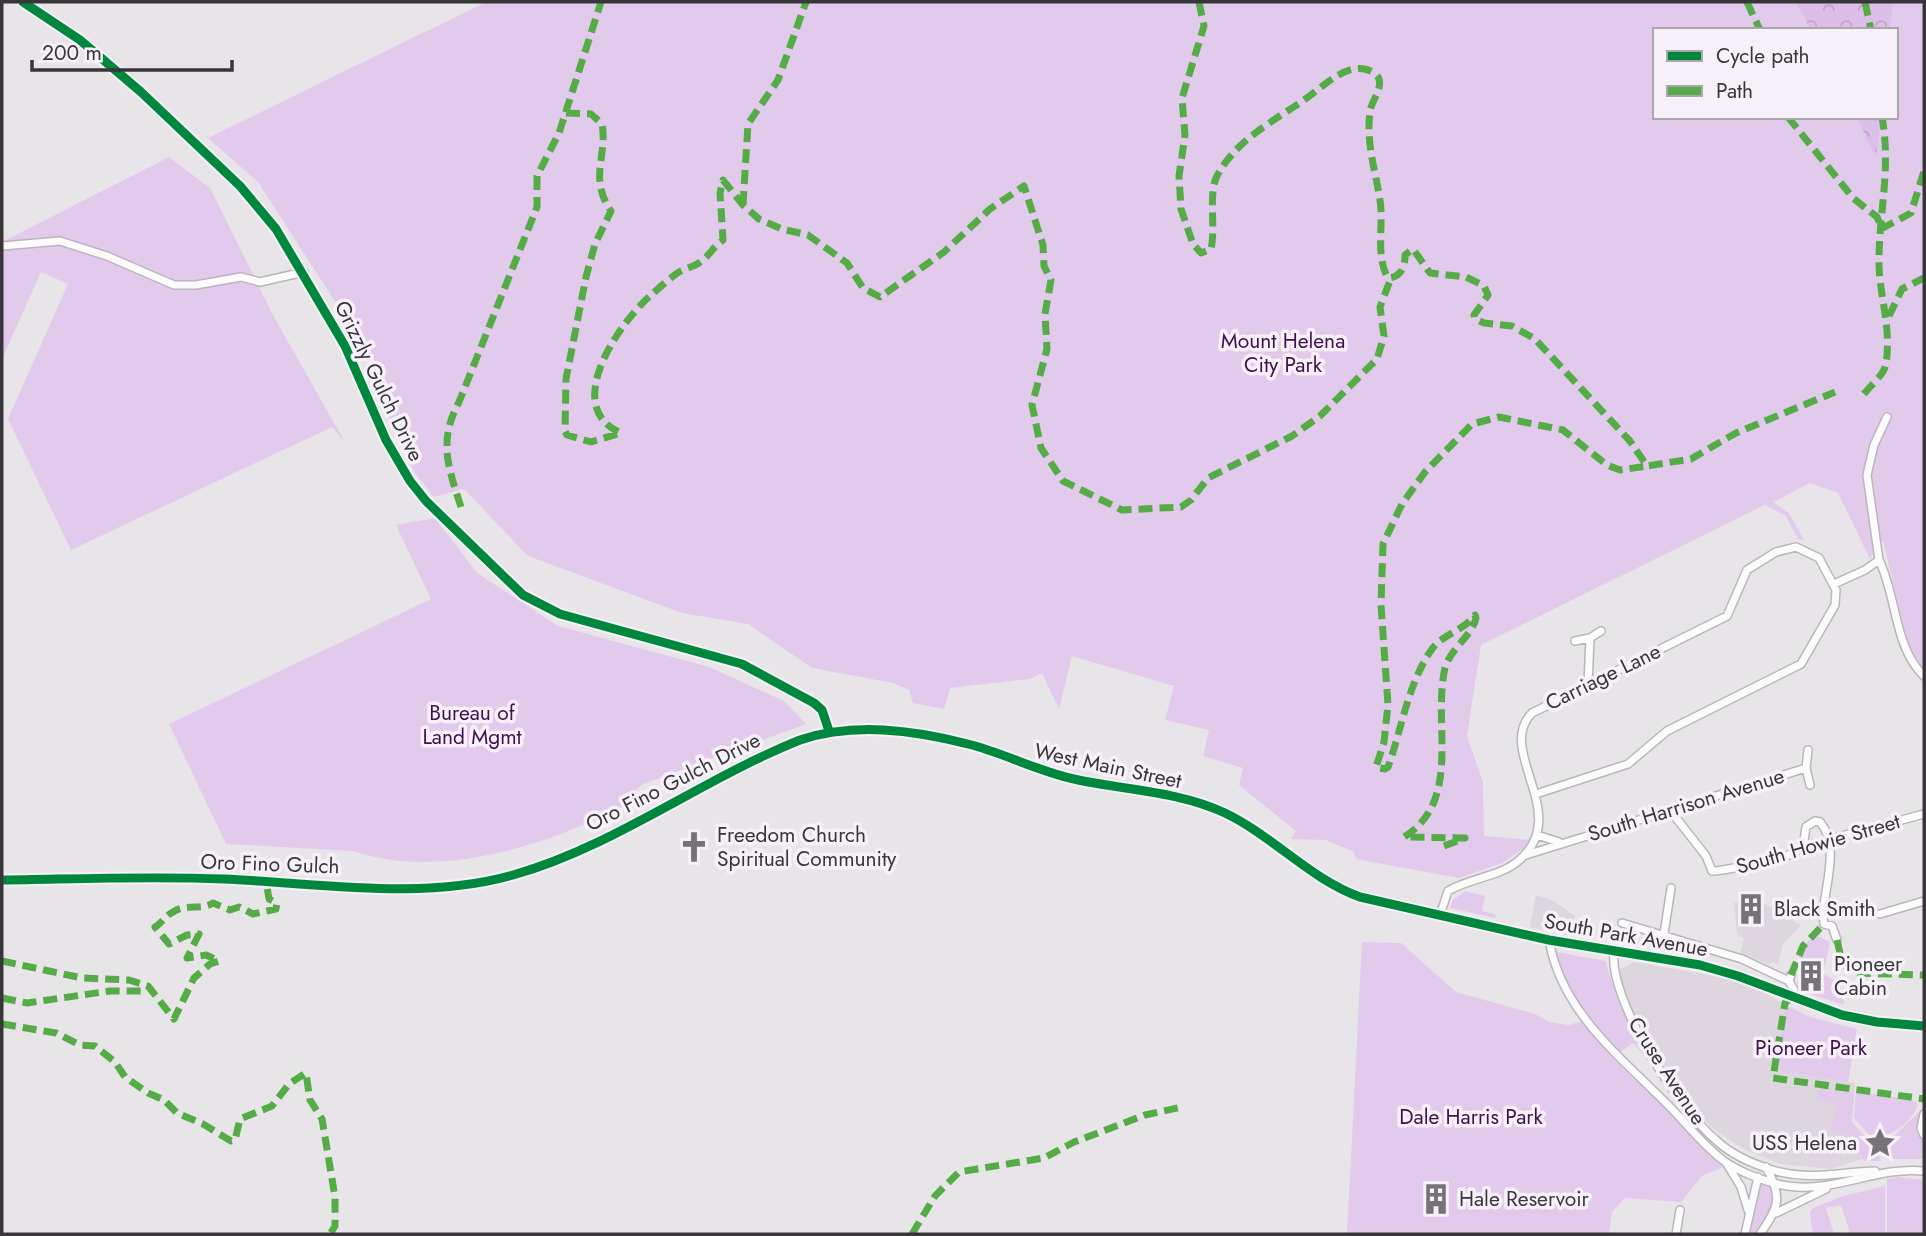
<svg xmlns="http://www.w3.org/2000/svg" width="1926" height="1236" font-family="Jost,sans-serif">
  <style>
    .built { fill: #ddd6df }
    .green { fill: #e2caec; fill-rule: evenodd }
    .forest { fill: url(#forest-crowns) }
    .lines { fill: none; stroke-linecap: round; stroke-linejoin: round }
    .minor-casing { stroke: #b9b6ba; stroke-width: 10 }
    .minor { stroke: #fcfbfc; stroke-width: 7 }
    .minor-bridge-casing { stroke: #b9b6ba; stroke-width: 10; stroke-linecap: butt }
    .minor-bridge { stroke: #fcfbfc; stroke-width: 7 }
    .quiet { stroke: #55ac46; stroke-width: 7; stroke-dasharray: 14 7; stroke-linecap: butt }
    .cycleway-casing { stroke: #f6f1f8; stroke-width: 13 }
    .cycleway { stroke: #00873e; stroke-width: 9 }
    .labels { text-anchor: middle; stroke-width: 7; stroke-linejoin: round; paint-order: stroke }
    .park-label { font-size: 21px; fill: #410e51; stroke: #f6f1f8 }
    .street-label { font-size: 21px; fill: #383639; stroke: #f6f1f8 }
    .poi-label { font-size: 21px; fill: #383639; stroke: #f6f1f8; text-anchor: start }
  </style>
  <defs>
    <pattern id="forest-crowns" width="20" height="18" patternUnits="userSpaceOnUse" patternTransform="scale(1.75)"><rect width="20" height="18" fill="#ddbee9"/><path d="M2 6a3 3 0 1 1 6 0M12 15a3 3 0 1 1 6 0" fill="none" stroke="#bea4c9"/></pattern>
  </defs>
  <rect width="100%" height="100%" fill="#e8e5e9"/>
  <path class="built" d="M1536,895L1552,900L1575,916L1574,936L1530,927Z
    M1756,899L1801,925L1783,944L1778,964L1771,962L1770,965L1740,953L1744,938L1737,935L1734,903Z
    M1634,962L1727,978L1767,994L1787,1006L1778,1052L1783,1072L1855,1083L1852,1122L1855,1144L1862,1159L1831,1169L1781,1164L1745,1150L1712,1128L1678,1088L1636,1021L1618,978L1619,970Z"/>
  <path class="green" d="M486,2H1924V670L1910,653L1883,541L1878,543L1870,559L1838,493L1810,483L1773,502L1789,513L1804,540L1798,539L1786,516L1765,505L1481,645L1467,736L1483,782L1484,836L1530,840L1524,848L1502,863L1459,878L1356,859L1354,852L1326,840L1291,839L1296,831L1239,785L1243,768L1203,756L1209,730L1165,720L1174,686L1072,656L1059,709L1042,673L1030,679L950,688L944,709L913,703L909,690L893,683L812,668L748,624L682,613L528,556L464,489L434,497L415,473L402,445L392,431L380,371L258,182L208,138ZM1655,30H1896V117H1655Z
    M169,157L210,188L274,317L346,444L332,427L71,550L8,419L68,284L41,272L2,359V242Z
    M435,518L477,573L558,626L709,667L784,701L806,724L646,783C633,789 631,800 620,809C612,815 599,818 590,822C523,852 425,877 354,851L226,844L169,724L431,599L396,525Z
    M1465,891L1485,896L1482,911L1495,914L1496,918L1450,908L1453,900Z
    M1815,935L1830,942L1825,966H1811L1798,960L1803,946Z
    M1362,942L1401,943L1456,992L1535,1014L1549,1022L1569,1025L1582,1021C1621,1076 1680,1115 1724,1167L1702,1176L1681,1202L1625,1198L1612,1212L1609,1234H1347Z
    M1556,952L1605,961L1620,1005L1653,1065L1633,1043L1618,1054L1574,998L1554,956Z
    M1818,972C1836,979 1844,985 1844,1005L1802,991L1796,981L1810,987Z
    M1787,1006L1810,1017L1857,1029L1848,1082L1783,1072C1772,1056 1783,1025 1787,1006Z
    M1819,1089L1854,1094L1852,1122L1875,1147L1881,1161H1864L1849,1137L1831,1130L1836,1105L1816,1100Z
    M1856,1091L1911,1100L1918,1104C1911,1124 1890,1139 1870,1136L1854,1118Z
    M1921,1110C1918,1128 1924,1141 1924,1159H1886L1892,1138Z
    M1898,1177L1924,1180V1234H1887V1179Z
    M1762,1182L1771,1185C1780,1205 1765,1218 1756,1234H1749L1755,1192Z
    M1885,1186V1234L1850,1233L1841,1205L1826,1208L1834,1234H1813L1810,1213L1813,1208L1843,1196Z"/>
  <path class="forest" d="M1796,2H1893L1890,30H1811Z
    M1856,117H1881L1876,157Z"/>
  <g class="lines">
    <defs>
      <path id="minor" d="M23,2L80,40L141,92L240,186L276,229L345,346L386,440L410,481L426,501L523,595L560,614L742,664L814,703L822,710L829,731
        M2,246L60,241L107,256L174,285H196L241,277L260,282L304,272
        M1879,560C1897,596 1894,648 1924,676
        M1834,584L1865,570L1879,560L1867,475L1874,445L1887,417
        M1575,641L1590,638
        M1588,684L1590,638L1601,631
        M1808,750L1806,768L1810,785
        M1669,809L1706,856L1712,871C1716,872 1776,860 1784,857C1793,854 1800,848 1810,845
        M1537,835L1559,842
        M1842,836L1924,814
        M1803,847L1806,827L1815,821L1820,822C1840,845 1825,886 1823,914L1824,924L1832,926L1837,940
        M1526,855L1806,768
        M2,880C76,879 150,876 224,879C319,883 421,901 513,875C615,846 702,779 800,740C854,722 913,730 968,744C1004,753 1037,771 1074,779C1123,790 1179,791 1225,813C1273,836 1310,879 1360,897L1549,940L1700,965L1738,976L1842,1015L1877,1022L1924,1026
        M1880,914L1924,901
        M1440,915L1448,891C1470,878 1498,877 1517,862C1575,816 1494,751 1532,713L1727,616L1747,570L1776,552L1796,547L1819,558L1836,590L1835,605L1801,664L1667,731L1628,764L1536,794
        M1622,923L1742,959L1789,981
        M1664,934L1671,888
        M1549,940C1561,1010 1617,1054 1664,1101C1684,1120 1702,1145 1724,1161C1741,1173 1768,1183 1788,1186C1836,1193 1877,1166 1924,1171
        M1614,952C1608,999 1680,1111 1717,1141C1731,1154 1751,1163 1769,1169C1810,1182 1836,1172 1875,1171
        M1791,998L1794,990L1789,981L1791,975
        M1924,1114L1921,1128L1924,1135
        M1727,1164L1741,1187L1748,1210
        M1776,1213L1826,1189
        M1676,1234L1680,1210
        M1745,1234L1758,1177
        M1760,1234C1779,1207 1783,1197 1766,1167"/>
    </defs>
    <use href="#minor" class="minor-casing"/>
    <use href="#minor" class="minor"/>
    <defs>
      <path id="minor-bridge" d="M1810,845L1842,836"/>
    </defs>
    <use href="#minor-bridge" class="minor-bridge-casing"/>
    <use href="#minor-bridge" class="minor-bridge"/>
    <path class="quiet" d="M1199,2L1204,26L1182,98L1185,135L1179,176L1181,209L1193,244L1201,253L1211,249C1216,228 1208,193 1217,176C1236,140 1272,122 1304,100C1322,88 1350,57 1374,73C1388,82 1372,99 1370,111C1366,144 1375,168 1380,200C1384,224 1375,256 1388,278C1401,277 1405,267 1405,255L1413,249L1430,273L1466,277L1484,286L1488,295L1474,315L1475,319L1484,323L1512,326L1535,339L1630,441L1647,466L1691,459L1736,433L1835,392
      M1747,2L1760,30
      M1865,2L1871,30
      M566,113L591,114L602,124C608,155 588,178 611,211L595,244L586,277L566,379L565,431L567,435L591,442L621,433C560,407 620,322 651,295C659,288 668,280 676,274C684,268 696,267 704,259C711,253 715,245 723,240L720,193L723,180L743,205L759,219L782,229L808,235L847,263L863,288L880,297L944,252L990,209L1024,186L1043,245L1044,266L1051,280L1045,314L1047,349L1032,405L1041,448L1063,481L1122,510L1181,507L1191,500L1208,478L1292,436L1320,416L1377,359L1384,336L1380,307L1391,278
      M1788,117L1853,198L1877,217L1881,226
      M743,205L748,124L778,80L806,2
      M1881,229L1911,213L1924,171
      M1889,316L1902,289L1924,278
      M1864,394C1871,385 1884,375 1886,364C1892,323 1878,295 1879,257C1880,208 1891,166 1882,117
      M461,507C448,467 438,441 459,402L537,207V176L559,133L601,2
      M1444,846L1465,838L1404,837C1463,800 1432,725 1445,668C1450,649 1472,636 1476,618L1475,615C1464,631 1444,633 1432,649C1408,683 1402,728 1388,767L1385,769L1376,767L1384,742L1388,705L1381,605L1383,544L1402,504L1425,472L1472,424L1499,417L1563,430L1607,465L1620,470L1647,466
      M1837,940L1842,962L1853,973L1924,975
      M2,961L82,978L129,980L148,986L174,1019L194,978L210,964L219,961L206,955L187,958L199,934L187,935L169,944L155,927C162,923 166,915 173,912C187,903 200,911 213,903L230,910L239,907L253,914L276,909L277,903L269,899L266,881
      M1791,975L1803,946L1824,924
      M2,998L27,1003L110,991H146
      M1791,998L1785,1003L1773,1078L1924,1099
      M2,1024L56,1033L80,1045L95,1046L115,1062L125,1077L148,1093L164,1100L177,1113L203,1124L231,1141L235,1140L240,1119L272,1106L289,1084L306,1073L310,1100L322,1119L335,1197V1226L330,1234
      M912,1234L935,1196L959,1172L1044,1158L1074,1142L1145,1115L1182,1107"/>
    <defs>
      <path id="cycleway" d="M23,2L80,40L141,92L240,186L276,229L345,346L386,440L410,481L426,501L523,595L560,614L742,664L814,703L822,710L829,731
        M2,880C76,879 150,876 224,879C319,883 421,901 513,875C615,846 702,779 800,740C854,722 913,730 968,744C1004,753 1037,771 1074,779C1123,790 1179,791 1225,813C1273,836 1310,879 1360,897L1549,940L1700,965L1738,976L1842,1015L1877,1022L1924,1026"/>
    </defs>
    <use href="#cycleway" class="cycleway-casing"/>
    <use href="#cycleway" class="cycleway"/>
  </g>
  <defs>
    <symbol id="church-bare" viewBox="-9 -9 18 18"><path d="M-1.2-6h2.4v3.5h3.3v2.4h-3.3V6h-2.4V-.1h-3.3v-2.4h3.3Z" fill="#767377" stroke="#f6f1f8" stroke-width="2.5" paint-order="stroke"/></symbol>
    <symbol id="building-bare" viewBox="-9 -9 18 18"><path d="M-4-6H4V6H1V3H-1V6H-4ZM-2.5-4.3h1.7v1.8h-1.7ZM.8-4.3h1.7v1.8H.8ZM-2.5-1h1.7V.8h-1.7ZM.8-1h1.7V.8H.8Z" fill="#767377" stroke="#f6f1f8" stroke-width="2.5" paint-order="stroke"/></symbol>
    <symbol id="sight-bare" viewBox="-9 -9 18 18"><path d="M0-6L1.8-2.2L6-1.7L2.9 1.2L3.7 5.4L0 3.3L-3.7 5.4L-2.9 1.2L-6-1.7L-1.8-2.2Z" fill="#767377" stroke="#f6f1f8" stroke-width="2.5" paint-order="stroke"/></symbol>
  </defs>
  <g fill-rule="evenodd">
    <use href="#church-bare" x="672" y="825" width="44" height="44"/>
    <use href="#building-bare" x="1729" y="887" width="44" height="44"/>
    <use href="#building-bare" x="1789" y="954" width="44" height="44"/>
    <use href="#sight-bare" x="1858" y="1121" width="44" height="44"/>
    <use href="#building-bare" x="1414" y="1177" width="44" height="44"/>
  </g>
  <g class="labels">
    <g class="park-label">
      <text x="1283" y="348">Mount Helena<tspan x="1283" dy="24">City Park</tspan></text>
      <text x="472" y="720">Bureau of<tspan x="472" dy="24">Land Mgmt</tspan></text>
      <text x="1811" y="1055">Pioneer Park</text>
      <text x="1471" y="1124">Dale Harris Park</text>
    </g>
    <g class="street-label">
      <text transform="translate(379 381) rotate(64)" y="7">Grizzly Gulch Drive</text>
      <text transform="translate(1603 677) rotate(-26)" y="7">Carriage Lane</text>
      <text transform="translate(1108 766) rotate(12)" y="7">West Main Street</text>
      <text transform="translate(673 782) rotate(-27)" y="7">Oro Fino Gulch Drive</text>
      <text transform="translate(1686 805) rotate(-17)" y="7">South Harrison Avenue</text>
      <text transform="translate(1818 844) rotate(-16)" y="7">South Howie Street</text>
      <text transform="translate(270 864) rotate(2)" y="7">Oro Fino Gulch</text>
      <text transform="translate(1626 935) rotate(10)" y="7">South Park Avenue</text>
      <text transform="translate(1667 1071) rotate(57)" y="7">Cruse Avenue</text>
    </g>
    <g class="poi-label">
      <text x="717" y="842">Freedom Church<tspan x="717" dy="24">Spiritual Community</tspan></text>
      <text x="1774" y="916">Black Smith</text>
      <text x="1834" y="971">Pioneer<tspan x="1834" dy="24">Cabin</tspan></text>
      <text x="1857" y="1150" text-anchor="end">USS Helena</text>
      <text x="1459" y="1206">Hale Reservoir</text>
    </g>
  </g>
  <rect width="1926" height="1236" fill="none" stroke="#383639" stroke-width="7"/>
  <rect x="1653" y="28" width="245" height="91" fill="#f6f1f8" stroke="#aaa6ac" stroke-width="2"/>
  <rect x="1667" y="51" width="35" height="10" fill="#00873e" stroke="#aaa6ac" stroke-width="2"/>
  <text x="1716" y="63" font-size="21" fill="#383639">Cycle path</text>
  <rect x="1667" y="86" width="35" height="10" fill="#55ac46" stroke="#aaa6ac" stroke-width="2"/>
  <text x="1716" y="98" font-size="21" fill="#383639">Path</text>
  <path d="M32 60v10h200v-10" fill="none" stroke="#383639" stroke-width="3.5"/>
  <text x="42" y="60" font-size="21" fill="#383639" stroke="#f6f1f8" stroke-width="5" paint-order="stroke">200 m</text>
</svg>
